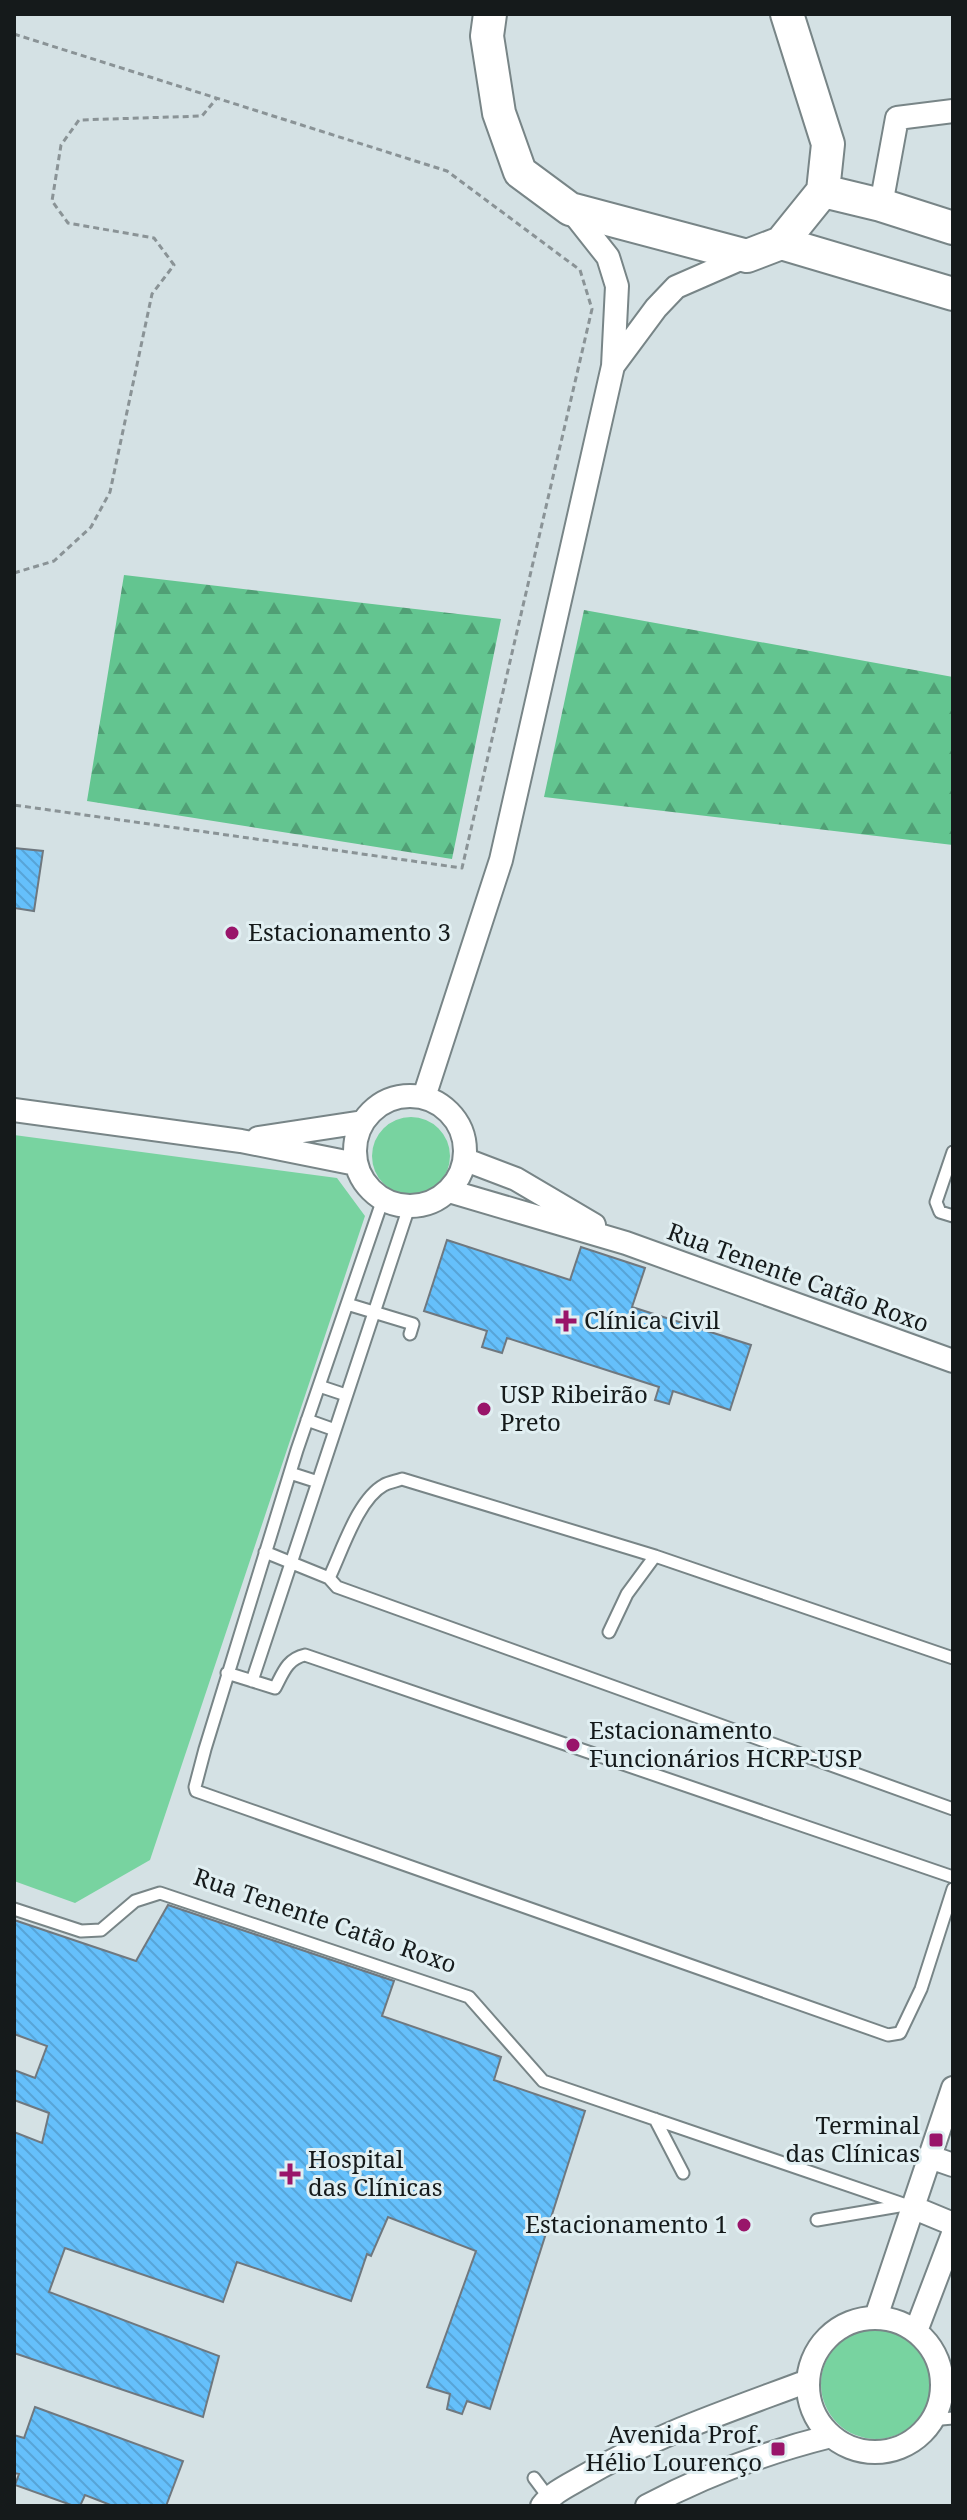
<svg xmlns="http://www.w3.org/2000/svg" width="967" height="2520" font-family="'Noto Serif',serif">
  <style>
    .green { fill: #78d3a0 }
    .forest { fill: url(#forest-firs) }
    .building { fill: url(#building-back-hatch); stroke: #6f787f; stroke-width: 2 }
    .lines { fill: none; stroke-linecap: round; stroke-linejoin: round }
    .lane-casing { stroke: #788587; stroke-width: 15 }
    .street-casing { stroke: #788587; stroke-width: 26 }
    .secondary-casing { stroke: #788587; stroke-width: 36 }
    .path { stroke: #8a9396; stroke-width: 3; stroke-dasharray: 6 4; stroke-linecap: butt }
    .lane { stroke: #fff; stroke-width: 11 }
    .street { stroke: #fff; stroke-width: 22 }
    .secondary { stroke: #fff; stroke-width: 32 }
    .poi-dot { fill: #99156a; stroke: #e1eff2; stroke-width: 3 }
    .labels { text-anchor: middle; stroke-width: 6; stroke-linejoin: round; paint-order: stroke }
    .poi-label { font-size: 24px; fill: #151a1b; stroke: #e1eff2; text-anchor: start }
    .street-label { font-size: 24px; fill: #151a1b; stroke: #e1eff2 }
  </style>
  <defs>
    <pattern id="forest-firs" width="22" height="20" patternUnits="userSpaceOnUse" patternTransform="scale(2)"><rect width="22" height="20" fill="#63c590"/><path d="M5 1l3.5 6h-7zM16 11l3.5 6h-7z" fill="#509f75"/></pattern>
    <pattern id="building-back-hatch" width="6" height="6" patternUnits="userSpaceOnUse" patternTransform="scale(2)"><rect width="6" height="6" fill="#65c0fb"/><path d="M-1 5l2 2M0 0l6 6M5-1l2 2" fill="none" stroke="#57a4d7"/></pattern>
  </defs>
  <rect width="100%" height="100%" fill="#d4e1e4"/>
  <path class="green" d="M372 1156a39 39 0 1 1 78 0a39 39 0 1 1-78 0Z
    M14,1135L337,1178L365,1216L150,1860L75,1903L14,1881Z
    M821 2384a55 55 0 1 1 110 0a55 55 0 1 1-110 0Z"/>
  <path class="forest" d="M124,575L501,619L452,859L87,801Z
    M584,610L953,677V845L544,797Z"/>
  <path class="building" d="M14,848L43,851L34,911L14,908Z
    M447,1240L570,1280L581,1247L645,1268L632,1307L751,1345L730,1410L673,1391L669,1404L655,1400L659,1387L507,1338L502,1353L482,1347L487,1331L424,1311Z
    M168,1905L394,1981L382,2016L501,2057L494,2080L585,2111L490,2409L467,2401L462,2414L447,2409L450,2394L427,2387L476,2251L388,2217L371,2256L367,2254L351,2301L237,2262L223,2302L65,2248L49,2292L219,2356L203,2417L14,2353V2132L42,2143L49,2113L14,2100V2070L35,2078L47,2046L14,2034V1920L136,1961Z
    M35,2407L183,2461L166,2506H113L85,2495L80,2506H74L15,2485L19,2474L14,2473V2435L24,2438Z"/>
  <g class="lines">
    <defs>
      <path id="lane" d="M953,1152L936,1202L940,1212L953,1216
        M383,1199L297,1450L205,1749L195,1787L196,1791L888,2035L900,2033L921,1989L953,1889
        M347,1304L413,1324L410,1334
        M319,1386L346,1395
        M307,1420L335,1430
        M290,1473L318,1482
        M265,1552L329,1578L337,1587L953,1809
        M329,1578C342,1551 358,1499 384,1485C389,1482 397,1481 402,1479L655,1556L953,1658
        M609,1632L627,1594L655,1556
        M227,1673L275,1688C283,1673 287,1659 305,1655L953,1877
        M252,1681L409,1207
        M14,1909L81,1931L101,1930L135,1901L160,1893L469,1997L543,2081L912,2207
        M655,2119L683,2173
        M817,2220L905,2205
        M943,2377L953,2385
        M930,2420L953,2418
        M534,2478L549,2498"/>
      <path id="street" d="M881,205L897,118L953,111
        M570,209L608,257L617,286L613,366L656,308L676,287L747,256
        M355 1151a55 55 0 1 1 110 0a55 55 0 1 1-110 0Z
        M424,1097L501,860L613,366
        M14,1110L241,1141L356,1164
        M258,1138L363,1122
        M466,1160L516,1179L594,1225
        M449,1191L626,1243L953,1361
        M930,2157L953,2165
        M912,2207L953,2224
        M876,2317L953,2088
        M808 2385a67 67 0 1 1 134 0a67 67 0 1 1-134 0Z
        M916,2331L953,2234
        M542,2506C552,2493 567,2486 581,2478C652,2436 731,2410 808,2381
        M647,2506C705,2475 767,2452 831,2436"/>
      <path id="secondary" d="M490,14L487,36L499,113L520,172L570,209L747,256L781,243L823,191L828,144L787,14
        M823,191L881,205L953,228
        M781,243L953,294"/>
    </defs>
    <use href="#lane" class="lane-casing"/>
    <use href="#street" class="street-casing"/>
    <use href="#secondary" class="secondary-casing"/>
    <path class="path" d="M14,34L447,171L580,270L592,309L462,868L14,805
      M14,573L54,561L91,527L110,492L152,294L174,265L154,238L68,223L52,201L61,145L79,120L202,116L217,98"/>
    <use href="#lane" class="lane"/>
    <use href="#street" class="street"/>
    <use href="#secondary" class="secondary"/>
  </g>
  <g class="poi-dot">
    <circle cx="232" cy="933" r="8"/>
    <path d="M562 1309h8v8h8v8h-8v8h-8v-8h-8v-8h8z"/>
    <circle cx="484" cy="1409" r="8"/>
    <circle cx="573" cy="1745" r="8"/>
    <rect x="928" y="2132" width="16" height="16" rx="4"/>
    <path d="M286 2162h8v8h8v8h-8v8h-8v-8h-8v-8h8z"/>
    <circle cx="744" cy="2225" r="8"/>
    <rect x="770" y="2441" width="16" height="16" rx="4"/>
  </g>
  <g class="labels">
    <g class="poi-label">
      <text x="248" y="941">Estacionamento 3</text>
      <text x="584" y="1329">Clínica Civil</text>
      <text x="500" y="1403">USP Ribeirão<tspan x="500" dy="28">Preto</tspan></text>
      <text x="589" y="1739">Estacionamento<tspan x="589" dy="28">Funcionários HCRP-USP</tspan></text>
      <text x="920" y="2134" text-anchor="end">Terminal<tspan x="920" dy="28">das Clínicas</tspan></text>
      <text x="308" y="2168">Hospital<tspan x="308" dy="28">das Clínicas</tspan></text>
      <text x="728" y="2233" text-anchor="end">Estacionamento 1</text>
      <text x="762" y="2443" text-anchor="end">Avenida Prof.<tspan x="762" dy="28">Hélio Lourenço</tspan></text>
    </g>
    <g class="street-label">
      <text transform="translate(798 1278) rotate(20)" y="8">Rua Tenente Catão Roxo</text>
      <text transform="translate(325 1921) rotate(19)" y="8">Rua Tenente Catão Roxo</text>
    </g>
  </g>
  <rect width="967" height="2520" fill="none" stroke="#151a1b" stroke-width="32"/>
</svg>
